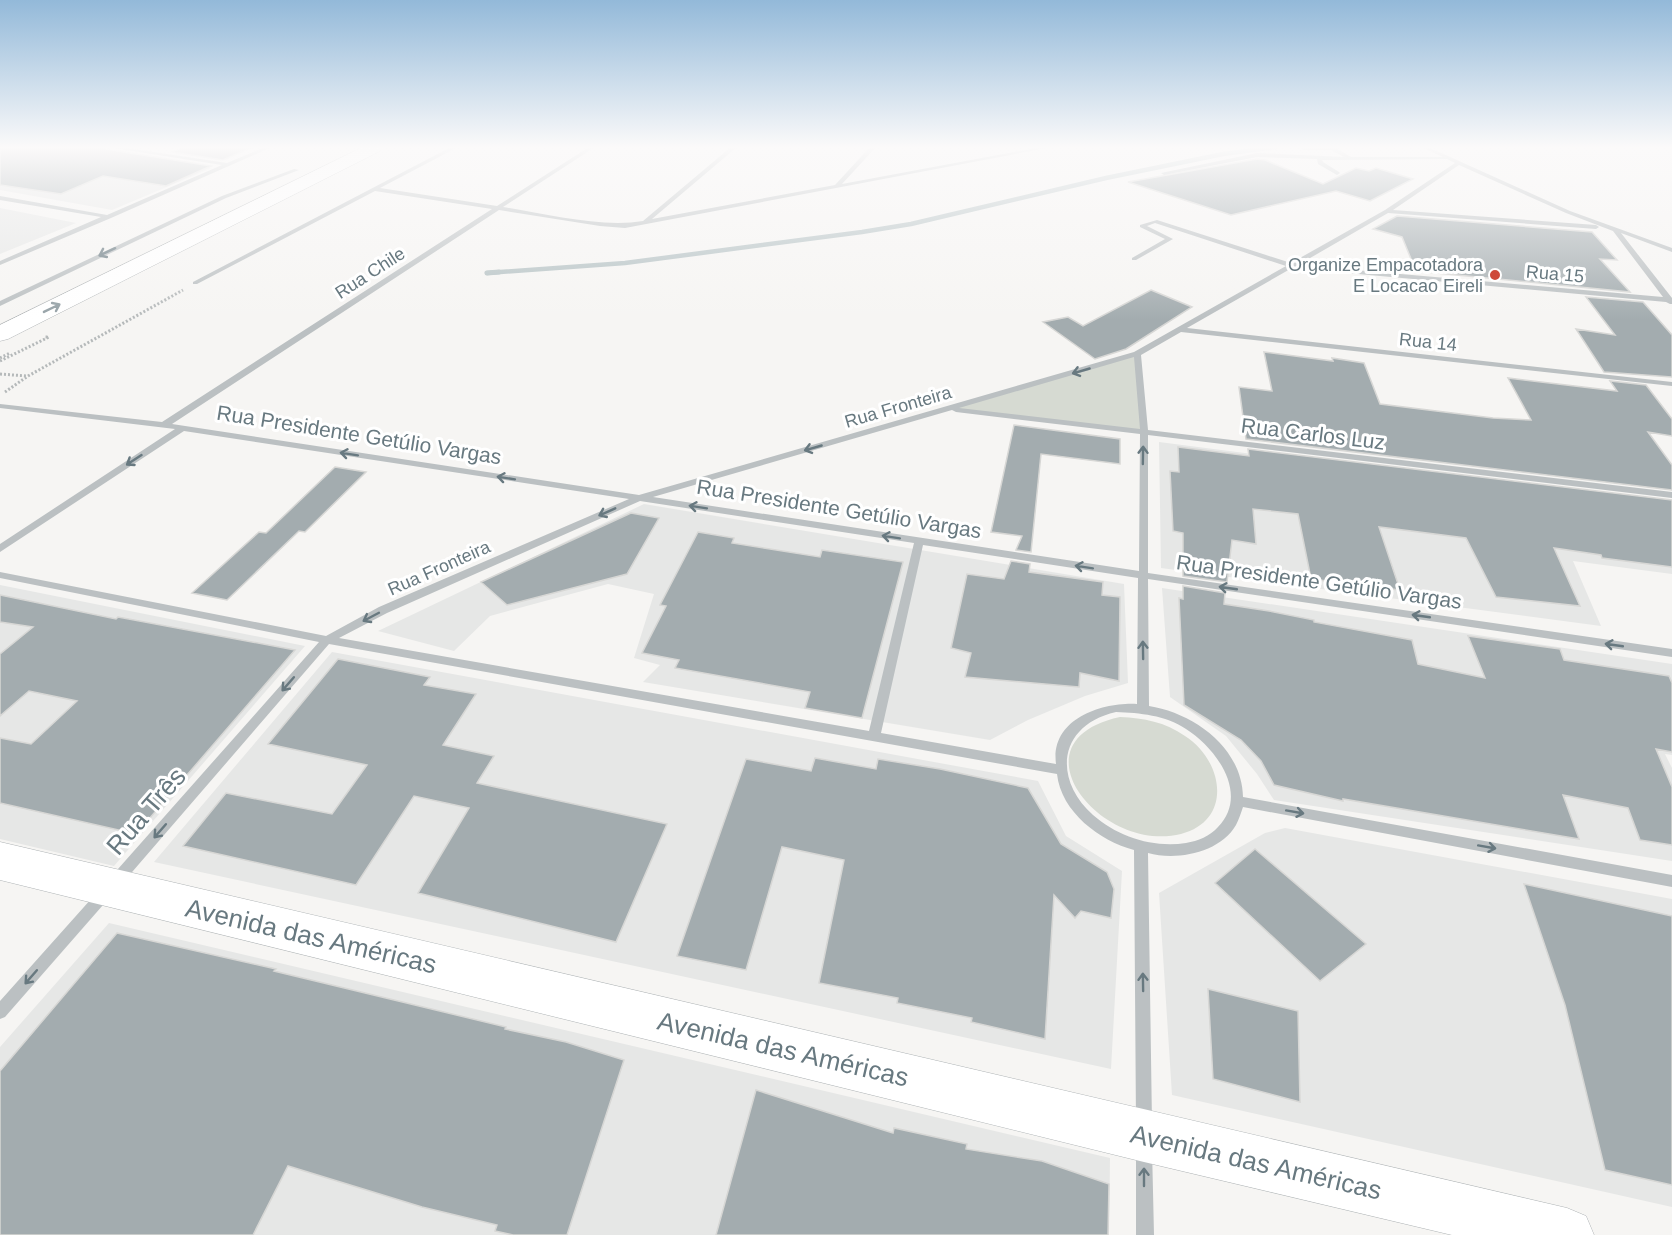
<svg xmlns="http://www.w3.org/2000/svg" width="1672" height="1235" font-family="Helvetica,sans-serif">
  <style>
    .built { fill: #e6e7e6 }
    .green { fill: #d6dad2 }
    .lines { fill: none; stroke-linecap: round; stroke-linejoin: round }
    .stream-far1 { stroke: #b4c1c3; stroke-width: 4.5 }
    .stream { stroke: #b4c1c3; stroke-width: 5 }
    .building { fill: #a3acaf; stroke: #d7d7d5; stroke-width: 1.5 }
    .major-casing { stroke: #afb4b6; stroke-width: 1 }
    .highway-casing { stroke: #b1b5b7; stroke-width: 1 }
    .path { stroke: #b5b9ba; stroke-width: 3; stroke-dasharray: 2 2; stroke-linecap: butt }
    .minor { fill: #bbc0c2; fill-rule: evenodd }
    .major { fill: #fff; fill-rule: evenodd }
    .highway { fill: #fff; fill-rule: evenodd }
    .oneway { stroke: #687980 }
    .oneway2 { stroke: #95a1a6 }
    .poi-dot { fill: #ce493a; stroke: #fff; stroke-width: 2 }
    .labels { text-anchor: middle; stroke-width: 6; stroke-linejoin: round; paint-order: stroke }
    .far-poi-label { font-size: 18px; fill: #687980; stroke: #fff; text-anchor: end }
    .far-street-label { font-size: 18px; fill: #687980; stroke: #fff }
    .street-label { font-size: 21px; fill: #687980; stroke: #fff }
    .near-street-label { font-size: 26px; fill: #687980; stroke: #fff }
  </style>
  <rect width="100%" height="100%" fill="#f6f5f3"/>
  <path class="built" d="M0,147H81L212,168L112,210L0,190Z
    M0,208L76,223L0,254Z
    M1159,442L1672,508V574L1573,561L1601,626L1161,568Z
    M644,504L1124,584L1128,683L1085,696L1028,720L990,740L643,682L660,665L634,658L654,594L608,584L490,616L454,651L378,631Z
    M0,585L305,646L114,866L0,839Z
    M1162,588L1672,664V755L1665,754L1672,768V861L1274,800L1257,774L1226,736L1170,697Z
    M332,652L1038,781L1066,836L1122,871L1111,1069L154,862Z
    M1285,828L1672,899V1207L1172,1095L1159,893L1265,833Z
    M109,923L1110,1158L1109,1235H0V1047Z"/>
  <path class="green" d="M1137,354L1144,431L950,409Z
    M1120,717C1144,718 1165,722 1185,736C1223,760 1234,820 1181,834C1101,854 1009,741 1120,717Z"/>
  <g class="lines">
    <path class="stream-far1" d="M487,273L625,263L862,232L911,224L1106,178L1223,154L1276,147"/>
    <path class="stream" d="M487,273L499,272"/>
  </g>
  <path class="building" d="M0,147H93L211,166L166,186L103,176L61,194L0,185Z
    M185,147H253L223,160L172,152Z
    M1257,159L1265,160L1323,184L1356,168L1369,171L1376,168L1413,179L1370,201L1336,191L1231,215L1128,182Z
    M1397,216L1592,232L1617,260L1600,259L1630,292L1416,271L1402,237L1373,229Z
    M1151,290L1192,307L1126,349L1095,359L1043,322L1068,317L1083,326Z
    M1586,297L1643,302L1672,335V377L1604,372L1576,329L1615,335Z
    M1264,352L1333,361L1332,358L1364,363L1380,404L1493,418L1531,420L1508,378L1617,391L1610,381L1646,385L1672,419V436L1648,432L1672,465V490L1246,439L1239,387L1272,391Z
    M1014,425L1120,439V464L1041,454L1031,552L1016,550L1022,536L991,532Z
    M1178,447L1249,456L1248,449L1672,500V567L1602,558L1601,555L1554,548L1580,606L1496,597L1466,538L1379,527L1400,590L1311,579L1298,514L1253,509L1256,544L1232,540L1227,582L1183,576V533L1173,531L1170,471L1179,472Z
    M335,467L366,472L305,532L299,531L227,600L192,593L259,532L266,533Z
    M631,513L659,518L627,574L507,605L481,582Z
    M698,532L734,538L732,543L820,557L822,550L903,562L862,718L805,708L810,692L675,668L679,660L642,653L666,606L660,605Z
    M1011,561L1030,564L1029,572L1103,582L1102,595L1120,597L1119,681L1080,673L1079,687L965,677L971,653L951,648L967,574L1004,579Z
    M1183,586L1225,593L1224,604L1269,611L1314,620V622L1412,640L1418,664L1485,678L1468,636L1560,649L1564,660L1669,676L1672,683V752L1656,749L1672,787V845L1640,840L1628,808L1563,795L1579,839L1343,799V801L1274,785L1261,761L1241,740L1184,705L1179,598L1183,599Z
    M0,595L116,619L118,617L295,650L136,834L0,803V738L31,744L77,701L29,691L0,716V654L33,627L0,622Z
    M338,659L430,677L424,685L476,694L443,745L494,756L477,783L667,824L616,942L418,893L469,808L414,796L356,885L183,846L226,793L332,814L367,765L268,744Z
    M815,758L876,769L878,759L940,769L1028,788L1061,844L1107,872L1114,889L1111,918L1081,911L1075,918L1054,895L1045,1039L971,1022L972,1018L897,1003L898,998L819,983L844,860L782,847L746,970L677,956L746,759L811,771Z
    M1255,849L1366,944L1320,981L1215,883Z
    M1524,884L1672,916V1185L1605,1170L1565,1005Z
    M117,933L276,969L274,971L506,1027L505,1029L566,1042L624,1060L567,1235H513L495,1231L497,1225L422,1207L288,1166L253,1235H0V1071Z
    M1208,989L1298,1011L1300,1102L1213,1079Z
    M756,1090L893,1133L894,1128L967,1144L966,1149L1042,1161L1109,1184L1108,1235H716Z"/>
  <g class="lines">
    <defs>
      <path id="major" d="M0,842L1567,1208L1586,1216L1594,1235H1452L1144,1162L0,880Z"/>
      <path id="highway" d="M363,147H384L382,150L8,339L0,341V325Z"/>
    </defs>
    <use href="#major" class="major-casing"/>
    <use href="#highway" class="highway-casing"/>
    <path class="path" d="M0,358L10,353
      M0,361L49,337H44
      M0,374L27,376
      M5,392L28,376L183,290"/>
    <path class="minor" d="M107,147H120L227,163L265,147H272L111,218L0,265V261L101,217L0,200V196L107,215L222,165Z
      M451,147H458L380,188L497,206L589,147H595L503,207C545,214 602,228 643,221L731,147H737L652,219L835,185L870,147H876L842,184L1041,147H1052L625,228L600,226L499,210L172,424L639,495L1134,352L1286,266L1155,223L1147,226L1173,239L1136,260H1132V258L1165,239L1140,227V225L1157,220L1291,263L1385,210L1455,163L1447,159L1322,160L1323,162L1339,172L1340,173L1337,175L1318,164L1317,159L1257,157L1164,175L1161,173L1257,153L1344,157L1331,150H1302L1304,147H1334L1351,157H1443L1421,147H1428L1570,211L1672,248V252L1621,233L1672,298V304H1670L1666,302L1292,268L1187,328L1672,382V386L1181,332L1141,355L1148,430L1672,492V498L1148,435V573L1672,649V657L1148,579L1149,706C1193,713 1242,747 1243,797L1672,875V887L1243,807C1241,813 1239,819 1236,825C1220,853 1176,861 1148,853L1152,1124L1150,1130L1144,1132L1138,1130L1136,1124L1134,850C1100,841 1061,812 1057,774L329,644L120,886L115,888L110,886L108,882L110,878L319,642L0,578V572L326,636L379,607L629,499L184,431L0,552V544L175,429L0,408V404L162,422L492,209L375,191L197,284H193V282ZM1459,165L1566,213L1613,231L1663,297L1298,265L1388,213L1596,229L1599,227L1596,225L1393,210ZM1134,357L1140,429L959,408ZM952,410L956,412L1140,434L1139,571L653,497ZM640,501L914,543L869,731L339,638L387,613ZM923,545L1138,578L1137,704C1102,702 1050,719 1056,764L881,733ZM1116,712C1140,713 1165,715 1186,729C1216,748 1250,794 1218,827C1210,836 1198,841 1186,843C1153,848 1118,837 1093,815C1052,778 1059,725 1116,712Z
      M294,169L299,170L226,198L0,306V301L222,196Z
      M105,887L110,889L112,893L110,897L5,1017L0,1019V1001L100,889Z
      M1144,1140L1150,1142L1152,1148L1154,1235H1136V1148L1138,1142Z"/>
    <use href="#major" class="major"/>
    <use href="#highway" class="highway"/>
  </g>
  <defs><path id="oneway-shaft" d="M-6 0H5M1.5-3L5.5 0L1.5 3" fill="none" stroke-width="1.6" stroke-linecap="round" stroke-linejoin="round" transform="scale(1.5)"/></defs>
  <g class="oneway">
    <use href="#oneway-shaft" transform="translate(107 252) rotate(155)"/>
    <use href="#oneway-shaft" transform="translate(1081 371) rotate(164)"/>
    <use href="#oneway-shaft" transform="translate(813 448) rotate(164)"/>
    <use href="#oneway-shaft" transform="translate(349 454) rotate(-171)"/>
    <use href="#oneway-shaft" transform="translate(1143 455) rotate(-89)"/>
    <use href="#oneway-shaft" transform="translate(134 460) rotate(147)"/>
    <use href="#oneway-shaft" transform="translate(506 478) rotate(-171)"/>
    <use href="#oneway-shaft" transform="translate(698 507) rotate(-171)"/>
    <use href="#oneway-shaft" transform="translate(607 512) rotate(156)"/>
    <use href="#oneway-shaft" transform="translate(891 537) rotate(-171)"/>
    <use href="#oneway-shaft" transform="translate(1084 567) rotate(-171)"/>
    <use href="#oneway-shaft" transform="translate(1228 588) rotate(-172)"/>
    <use href="#oneway-shaft" transform="translate(1421 616) rotate(-172)"/>
    <use href="#oneway-shaft" transform="translate(371 617) rotate(152)"/>
    <use href="#oneway-shaft" transform="translate(1614 645) rotate(-172)"/>
    <use href="#oneway-shaft" transform="translate(1143 650) rotate(-91)"/>
    <use href="#oneway-shaft" transform="translate(288 684) rotate(131)"/>
    <use href="#oneway-shaft" transform="translate(1295 812) rotate(10)"/>
    <use href="#oneway-shaft" transform="translate(160 831) rotate(131)"/>
    <use href="#oneway-shaft" transform="translate(1487 847) rotate(10)"/>
    <use href="#oneway-shaft" transform="translate(31 977) rotate(131)"/>
    <use href="#oneway-shaft" transform="translate(1143 982) rotate(-91)"/>
    <use href="#oneway-shaft" transform="translate(1144 1177) rotate(-90)"/>
  </g>
  <use class="oneway2" href="#oneway-shaft" transform="translate(52 308) rotate(-26)"/>
  <linearGradient id="sky" x2="0" y2="1"><stop stop-color="#93b9d9"/><stop offset="0.46" stop-color="#fbfafa"/><stop offset="1" stop-color="#fbfafa" stop-opacity="0"/></linearGradient>
  <rect width="1672" height="320" fill="url(#sky)"/>
  <circle class="poi-dot" cx="1495" cy="275" r="6"/>
  <g class="labels">
    <g class="far-poi-label">
      <text x="1483" y="271">Organize Empacotadora<tspan x="1483" dy="21">E Locacao Eireli</tspan></text>
    </g>
    <g class="far-street-label">
      <text transform="translate(370 273) rotate(-33)" y="6">Rua Chile</text>
      <text transform="translate(1555 274) rotate(5)" y="6">Rua 15</text>
      <text transform="translate(1428 342) rotate(6)" y="6">Rua 14</text>
      <text transform="translate(898 407) rotate(-16)" y="6">Rua Fronteira</text>
      <text transform="translate(439 568) rotate(-24)" y="6">Rua Fronteira</text>
    </g>
    <g class="street-label">
      <text transform="translate(1313 434) rotate(7)" y="7">Rua Carlos Luz</text>
      <text transform="translate(359 435) rotate(9)" y="7">Rua Presidente Getúlio Vargas</text>
      <text transform="translate(839 509) rotate(9)" y="7">Rua Presidente Getúlio Vargas</text>
      <text transform="translate(1319 582) rotate(8)" y="7">Rua Presidente Getúlio Vargas</text>
    </g>
    <g class="near-street-label">
      <text transform="translate(146 811) rotate(-49)" y="9">Rua Três</text>
      <text transform="translate(311 936) rotate(13)" y="9">Avenida das Américas</text>
      <text transform="translate(783 1049) rotate(13)" y="9">Avenida das Américas</text>
      <text transform="translate(1256 1162) rotate(13)" y="9">Avenida das Américas</text>
    </g>
  </g>
</svg>
